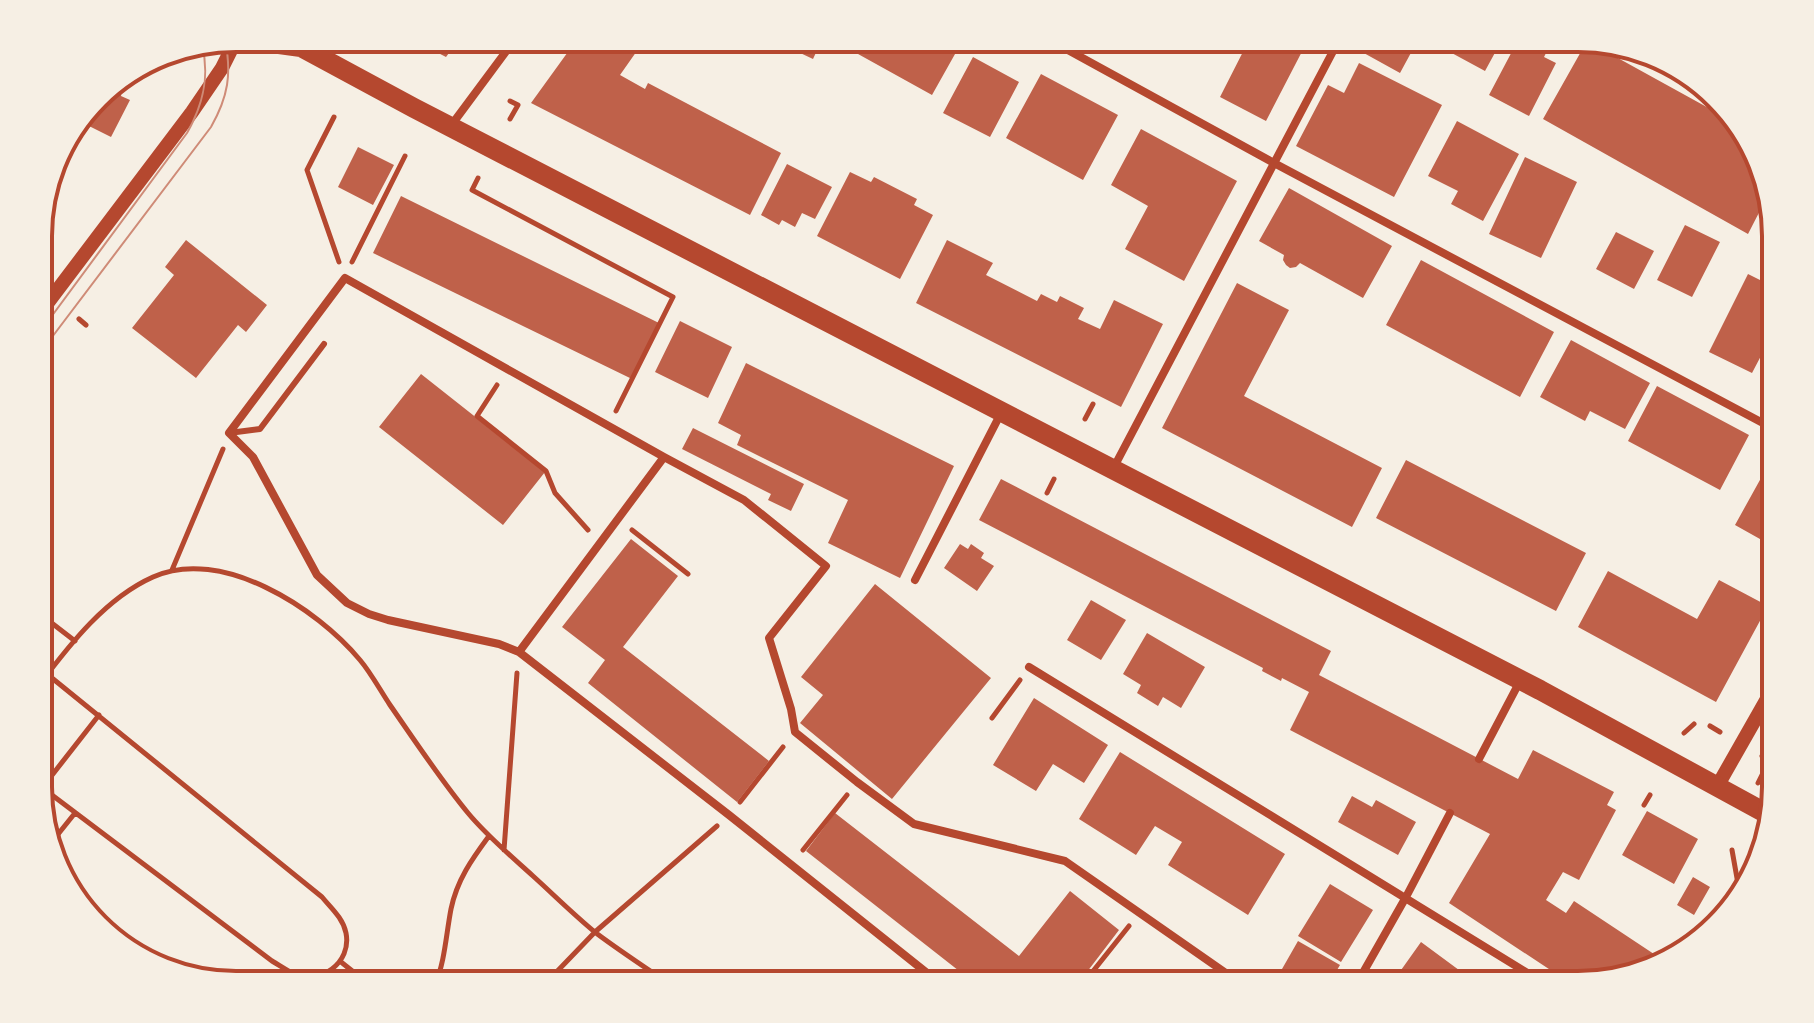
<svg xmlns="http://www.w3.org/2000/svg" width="1814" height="1023" font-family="Commissioner,sans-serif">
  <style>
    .building { fill: #bf614a }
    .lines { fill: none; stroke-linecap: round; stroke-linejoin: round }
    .path { stroke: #b5482f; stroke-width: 5 }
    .service { stroke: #b5482f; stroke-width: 6 }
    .minor { stroke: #b5482f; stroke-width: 8 }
    .tertiary { stroke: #b5482f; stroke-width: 14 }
    .primary { stroke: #b5482f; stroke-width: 20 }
    .tram { stroke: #cf8b77; stroke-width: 2 }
    .rim { fill: none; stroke: #b5482f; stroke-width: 4 }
  </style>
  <rect width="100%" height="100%" fill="#f6efe4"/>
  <path class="building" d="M409,38H460L446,57Z
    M578,38H646L620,75L645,89L648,83L781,153L750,215L531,103Z
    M781,38H807L820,44L813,59L779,43Z
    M855,38H964L932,95L849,49Z
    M1250,38H1309L1266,121L1220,97Z
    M1370,38H1419L1400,73L1362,52Z
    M1424,38H1503L1485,71Z
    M1531,38H1537L1550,45L1544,57L1556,63L1529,116L1489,95L1517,42L1526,47Z
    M1587,41L1743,127L1767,197L1748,234L1543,119Z
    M973,57L1019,82L990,137L943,113Z
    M1359,63L1442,105L1394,197L1296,146L1328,85L1344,93Z
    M1041,74L1118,115L1083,180L1006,138Z
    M124,76L121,96L130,100L111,137L83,123L78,133L72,130L105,87Z
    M1457,121L1519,154L1483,221L1451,204L1458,191L1428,176Z
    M1141,129L1237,181L1184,281L1125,249L1148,206L1111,185Z
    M358,147L394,165L373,205L338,187Z
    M1525,157L1577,182L1541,258L1489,234Z
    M787,164L832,187L815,219L802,213L795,227L782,220L779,225L761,215Z
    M850,172L871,182L874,177L917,199L914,205L933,215L900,279L817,236Z
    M1289,188L1392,246L1363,298L1300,263L1296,267L1290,268L1286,265L1283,260L1284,255L1259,241Z
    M401,196L659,323L632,379L373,253Z
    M1685,225L1720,242L1692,297L1657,280Z
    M1616,232L1654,251L1634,289L1596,269Z
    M186,240L267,305L246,332L238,325L196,378L132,328L174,275L165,267Z
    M947,240L993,263L986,275L1037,301L1041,294L1057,302L1060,296L1084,308L1078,319L1100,329L1114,300L1163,324L1121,407L916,303Z
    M1421,260L1554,332L1520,397L1386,325Z
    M1748,274L1776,288V334L1773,333L1752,373L1709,352Z
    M1237,283L1289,310L1244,396L1382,468L1352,527L1162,428Z
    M680,321L732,347L708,398L655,372Z
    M1571,340L1650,383L1625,429L1590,411L1585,421L1540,397Z
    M746,363L954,466L900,578L828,543L848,500L737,445L741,435L718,423Z
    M421,374L545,472L503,525L379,427Z
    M1657,386L1749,435L1720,490L1628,441Z
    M693,428L804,484L791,511L768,500L771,494L682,449Z
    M1776,451V548L1735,525Z
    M1406,460L1586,553L1556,611L1376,518Z
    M1001,479L1331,651L1319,675L1518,779L1533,750L1614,792L1607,805L1616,810L1579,880L1563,872L1546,900L1566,913L1574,901L1666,962L1591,985H1573L1449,903L1490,834L1290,730L1309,692L1282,678L1281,681L1262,671L1263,668L979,520Z
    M631,539L678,576L623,647L769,761L737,802L588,683L605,660L562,627Z
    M960,544L968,549L971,544L984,553L981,558L994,566L977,591L944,568Z
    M1608,571L1697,619L1719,580L1768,606L1716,702L1578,627Z
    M875,584L991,678L892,799L800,723L823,695L801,677Z
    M1091,600L1126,620L1101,660L1067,640Z
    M1147,633L1205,667L1181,708L1163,697L1158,706L1137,693L1141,685L1123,674Z
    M1034,698L1108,745L1084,783L1053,764L1036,791L993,765Z
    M1120,752L1285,854L1248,915L1168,865L1182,842L1155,826L1136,855L1079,819Z
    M1352,796L1372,807L1376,800L1416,822L1398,855L1338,822Z
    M1647,811L1698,839L1674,884L1622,855Z
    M835,813L1019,956L1070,891L1119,930L1077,985H977L806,851Z
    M1693,877L1710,887L1694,915L1677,905Z
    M1330,884L1373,910L1341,962L1298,936Z
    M1298,941L1340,965L1328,985H1277L1274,983Z
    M1421,942L1463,973L1454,985H1400L1394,980Z"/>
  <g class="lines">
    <path class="path" d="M334,117L307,170L339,262
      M510,119L518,105L510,101
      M478,178L472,190L673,297L616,411
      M352,262L405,156
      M79,319L86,325
      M497,385L477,416L546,471L555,493L588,530
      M1085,419L1093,404
      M1047,493L1054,479
      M632,530L688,574
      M172,570L223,449
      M40,614L75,641
      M40,684C70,644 106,598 153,577C221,546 317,608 360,660C371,673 380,690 390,705C415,741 440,779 468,813C487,836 511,856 533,876C554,895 574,915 596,933C620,951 646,968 671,985
      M992,718L1020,680
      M1710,726L1720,732
      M1684,733L1694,724
      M1758,783L1770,759L1762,756
      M40,786L272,961C279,965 286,970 294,974C320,985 352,963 346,933C343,918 331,908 322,897L47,674
      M42,788L99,715
      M740,802L783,747
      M1644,805L1650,795
      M51,843L75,813
      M504,850L517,673
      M803,850L847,795
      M1732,850L1740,895
      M341,962L370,985
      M435,985C445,961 446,935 451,909C457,880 472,859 489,836
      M544,985L595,932L717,826
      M1082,985L1129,926"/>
    <path class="service" d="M229,433L260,429L324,344"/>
    <path class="minor" d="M1046,38L1274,163L1776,430
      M450,127L516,38
      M1113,469L1340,38
      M915,580L1001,413
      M519,652L664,457
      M1029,667L1547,985
      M1479,759L1520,681
      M942,985L729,815L519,652L499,644L388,620L369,614L347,603L317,575L253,457L229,433L345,278L664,457L744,500L826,566L769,638L791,709L795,732L857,782L914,824L1065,861L1243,985
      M1356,985L1406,897L1450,813"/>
    <path class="tertiary" d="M40,313L192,112L222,68L237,38
      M1718,785L1776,683"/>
    <path class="primary" d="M234,38L301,47
      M292,38L301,47L414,108L1540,690L1771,816"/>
    <path class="tram" d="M40,332L187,133C203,105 210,77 202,45
      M40,353L211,127C228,97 232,74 225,40"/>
  </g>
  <path d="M0 0H1814V1023H0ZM236 52H1578A184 184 0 0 1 1762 236V787A184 184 0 0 1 1578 971H236A184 184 0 0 1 52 787V236A184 184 0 0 1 236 52Z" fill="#f6efe4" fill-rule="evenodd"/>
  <path class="rim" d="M236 52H1578A184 184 0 0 1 1762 236V787A184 184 0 0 1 1578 971H236A184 184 0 0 1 52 787V236A184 184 0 0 1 236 52Z"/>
</svg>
